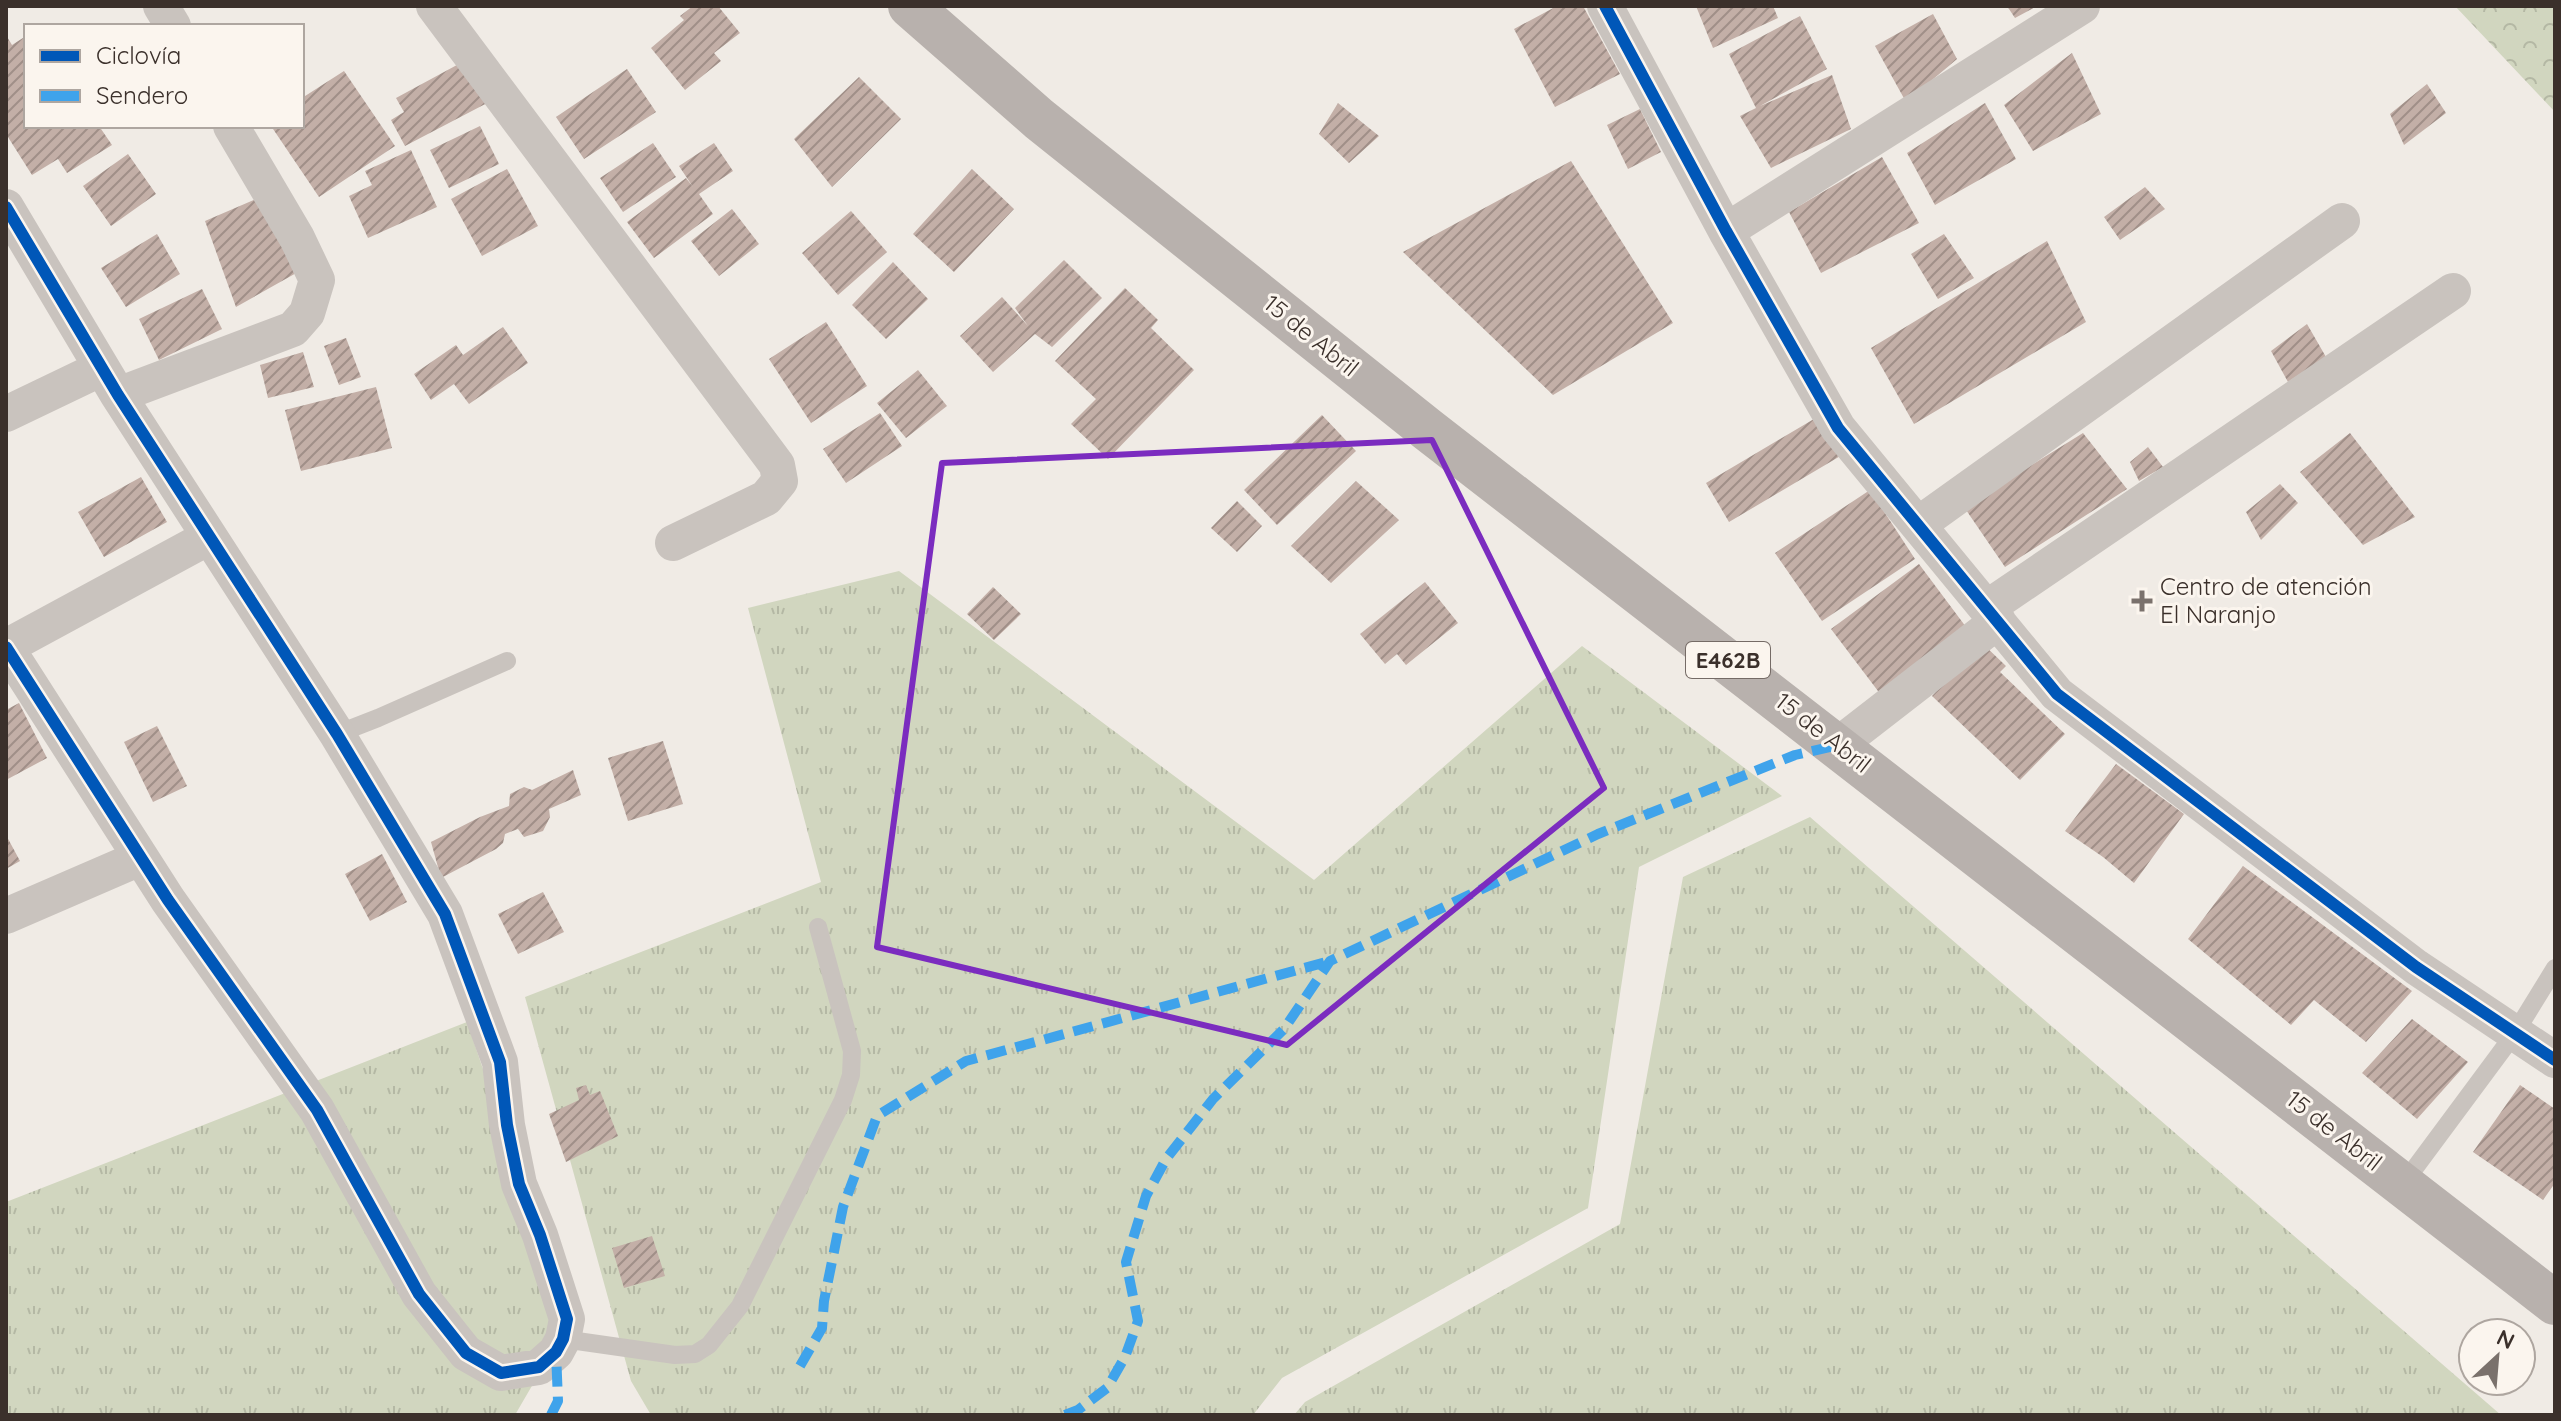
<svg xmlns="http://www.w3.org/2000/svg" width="2561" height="1421" font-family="Quicksand,sans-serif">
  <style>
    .grass { fill: url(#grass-tufts) }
    .forest { fill: url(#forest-crowns) }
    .building { fill: url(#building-hatch) }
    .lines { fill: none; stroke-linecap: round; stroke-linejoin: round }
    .service { stroke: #c9c3be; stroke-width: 18 }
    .minor { stroke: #c9c3be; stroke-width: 36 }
    .primary { stroke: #b8b1ad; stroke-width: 44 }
    .quiet { stroke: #3fa3eb; stroke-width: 10; stroke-dasharray: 20 10; stroke-linecap: butt }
    .cycleway-casing { stroke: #fbf5ee; stroke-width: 17 }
    .cycleway { stroke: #0057b8; stroke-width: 12 }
    .marked { fill: none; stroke: #7b2cbf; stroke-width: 6; stroke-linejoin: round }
    .poi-dot { fill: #7a716c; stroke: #fbf5ee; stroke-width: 3 }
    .labels { text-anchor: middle; stroke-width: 6; stroke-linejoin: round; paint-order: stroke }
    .shield { fill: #fbf5ee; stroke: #756b66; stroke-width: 2 }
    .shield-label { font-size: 22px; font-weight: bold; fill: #3b302b }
    .street-label { font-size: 24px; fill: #3b302b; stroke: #fbf5ee }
    .poi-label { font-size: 24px; fill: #3b302b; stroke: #fbf5ee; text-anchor: start }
  </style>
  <defs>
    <pattern id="grass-tufts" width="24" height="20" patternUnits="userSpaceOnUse" patternTransform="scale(2)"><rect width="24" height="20" fill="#d1d6bf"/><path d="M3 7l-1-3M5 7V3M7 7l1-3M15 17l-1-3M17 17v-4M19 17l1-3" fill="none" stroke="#b4b8a4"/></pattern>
    <pattern id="forest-crowns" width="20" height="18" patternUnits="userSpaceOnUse" patternTransform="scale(2)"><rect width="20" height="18" fill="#d1d6bf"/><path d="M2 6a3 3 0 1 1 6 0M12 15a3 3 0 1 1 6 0" fill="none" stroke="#b4b8a4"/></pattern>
    <pattern id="building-hatch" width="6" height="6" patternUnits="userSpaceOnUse" patternTransform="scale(2)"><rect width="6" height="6" fill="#c3afa7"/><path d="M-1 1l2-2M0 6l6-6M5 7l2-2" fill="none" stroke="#a08f88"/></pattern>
  </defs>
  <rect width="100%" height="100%" fill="#f0ebe5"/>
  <path class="grass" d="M899,571L1314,880L1582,646L1782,796L1639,867L1588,1208L1282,1378L1253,1415H651L631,1381L525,997L821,882L748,608Z
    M1810,817L2501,1415H1294L1305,1402L1620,1224L1683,877Z
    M467,1022L569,1322L515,1415H6V1202Z"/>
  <path class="forest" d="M2455,6H2555V112Z"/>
  <path class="building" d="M693,6H718L740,33L714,53L721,61L685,90L651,48L684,20L680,16Z
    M1557,6H1583L1620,74L1555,107L1514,29Z
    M1696,6H1773L1778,18L1713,48Z
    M2007,6H2037L2015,18Z
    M1933,14L1957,59L1906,102L1875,46Z
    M1800,16L1827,69L1760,106L1832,75L1851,129L1771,168L1740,116L1756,108L1729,54Z
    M6,35L12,45L26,36V126H99L112,145L67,173L58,159L32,175L6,134Z
    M2072,53L2101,114L2033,151L2004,105Z
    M468,59L491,101L405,146L391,120L404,112L396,98Z
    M627,69L656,112L584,159L556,117Z
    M344,71L395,146L319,197L271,126H302V98Z
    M859,77L901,119L832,187L794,139Z
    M2427,84L2446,113L2404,145L2390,114Z
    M1338,103L1379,136L1349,163L1319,134Z
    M1985,103L2016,159L1935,205L1907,153Z
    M1640,109L1661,152L1628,169L1607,125Z
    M480,126L499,164L449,188L430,150Z
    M653,143L676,177L623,212L600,178Z
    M714,143L733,171L699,194L713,214L654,258L627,222L686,178L693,187L679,166Z
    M411,150L437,207L368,238L349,196L372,185L365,171Z
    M128,154L156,194L111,226L83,186Z
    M1882,157L1919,223L1821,273L1789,212Z
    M1571,161L1673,323L1553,395L1403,252Z
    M507,169L538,226L482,256L451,199Z
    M972,169L1014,209L954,272L913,234Z
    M2145,187L2165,209L2120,240L2104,217Z
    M256,199L298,272L236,307L205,221Z
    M732,209L759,244L719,276L691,241Z
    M851,211L887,252L838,295L802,253Z
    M157,234L180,274L126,307L101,268Z
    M1944,234L1974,278L1938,299L1911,254Z
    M2047,241L2086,322L1914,424L1871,348Z
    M1064,260L1102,298L1052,347L1035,334L993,372L960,336L1002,297L1028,326L1015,308Z
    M893,262L928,299L886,339L852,305Z
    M1125,288L1158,320L1151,328L1194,370L1108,459L1071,424L1096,399L1055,361Z
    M202,289L222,329L159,360L139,319Z
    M826,322L867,386L811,423L769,359Z
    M2307,324L2326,357L2288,382L2271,351Z
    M503,327L528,363L469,404L454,384L431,400L414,374L456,345L463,355Z
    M346,338L361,377L339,385L324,346Z
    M303,352L314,387L268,398L260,365Z
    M918,370L947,406L906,438L877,403Z
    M376,387L392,448L301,471L285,410Z
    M880,413L902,446L846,483L823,449Z
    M1322,415L1356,451L1277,525L1244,490Z
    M1819,416L1842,455L1729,522L1706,483Z
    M2083,433L2127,489L2005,567L1964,507Z
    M2350,433L2415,517L2363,545L2300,472Z
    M2148,447L2163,467L2139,481L2130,462Z
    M141,477L167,522L104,557L78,512Z
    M1356,481L1399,520L1331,583L1291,546Z
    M2280,484L2298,503L2261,540L2246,512Z
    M1870,490L1915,559L1822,621L1775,553Z
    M1237,501L1262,526L1237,552L1211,528Z
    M1919,564L1969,631L1881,695L1831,629Z
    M1425,582L1458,623L1406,665L1397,654L1385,664L1360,634Z
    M993,587L1021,614L994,640L967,614Z
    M1982,643L2006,666L2000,672L2065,734L2020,780L1932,696Z
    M19,703L47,758L6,780V710Z
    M157,726L187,786L153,802L124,742Z
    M663,741L683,804L628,821L608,758Z
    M2116,764L2184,814L2134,883L2103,857L2065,831Z
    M573,770L581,795L549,809L550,817L543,831L524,837L518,829L505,834L503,843L496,849L441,878L431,842L480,817L509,806L510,794L524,787L532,790Z
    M6,835L20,861L6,869Z
    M382,854L407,902L370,921L345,874Z
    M2243,866L2412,991L2366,1042L2314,1000L2291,1025L2188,939Z
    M543,892L564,932L518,954L498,914Z
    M2412,1019L2468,1062L2417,1119L2362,1073Z
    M586,1085L590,1095L600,1091L618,1136L566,1162L549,1114L579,1100L576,1088Z
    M2520,1085L2555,1109V1183L2543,1200L2473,1152Z
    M652,1236L665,1276L624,1288L612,1248Z"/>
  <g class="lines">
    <path class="service" d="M337,734L378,718L507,661
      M2403,1184L2515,1033L2555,968
      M563,1339L675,1355L695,1354L709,1345L740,1306L843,1100L851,1075L852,1051L818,927"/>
    <path class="minor" d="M161,6L173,26
      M434,6L777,465L780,481L766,498L673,543
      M1605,6L1726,231L1838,428L2057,694L2416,967L2555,1060
      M6,207L118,395L337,734L445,914L500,1062L507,1125L519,1184L540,1235L567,1319L563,1339L556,1352L539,1367L501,1373L466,1353L419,1294L317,1110L168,900L6,647
      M1726,231L2082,6
      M118,395L293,329L307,313L317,280L297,238L231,126
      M6,414L102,368
      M1919,524L2342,221
      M1987,608L2453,291
      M6,647L209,537
      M1838,745L1998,621
      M6,916L140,858"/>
    <path class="primary" d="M910,6L1039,119L1427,429L2555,1303"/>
    <path class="quiet" d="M800,1366L822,1328L824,1301L843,1207L877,1116L966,1061L1330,961
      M551,1415L558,1401L556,1352
      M1065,1415L1078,1410L1107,1388L1125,1357L1138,1321L1126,1262L1146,1196L1166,1159L1213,1099L1284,1029L1330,961L1598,834L1795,755L1838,745"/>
    <defs>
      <path id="cycleway" d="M1605,6L1726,231L1838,428L2057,694L2416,967L2555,1060
        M6,207L118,395L337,734L445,914L500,1062L507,1125L519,1184L540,1235L567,1319L563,1339L556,1352L539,1367L501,1373L466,1353L419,1294L317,1110L168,900L6,647"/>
    </defs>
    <use href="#cycleway" class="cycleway-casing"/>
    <use href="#cycleway" class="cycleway"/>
  </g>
  <path class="marked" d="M1432,440L1604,788L1287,1045L877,947L942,463Z"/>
  <path class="poi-dot" d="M2138 589h8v8h8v8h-8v8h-8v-8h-8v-8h8z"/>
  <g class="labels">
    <rect class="shield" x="1686" y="642" width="84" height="36" rx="6"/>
    <g class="shield-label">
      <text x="1728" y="668">E462B</text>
    </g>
    <g class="street-label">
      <text transform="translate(1311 336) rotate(39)" y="8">15 de Abril</text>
      <text transform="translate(1823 733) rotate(38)" y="8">15 de Abril</text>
      <text transform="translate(2334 1131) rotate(38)" y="8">15 de Abril</text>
    </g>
    <g class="poi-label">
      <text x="2160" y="595">Centro de atención<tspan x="2160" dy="28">El Naranjo</tspan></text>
    </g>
  </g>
  <rect width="2561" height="1421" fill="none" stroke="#3b302b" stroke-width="16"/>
  <rect x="24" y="24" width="280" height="104" fill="#fbf5ee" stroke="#aea6a0" stroke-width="2"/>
  <rect x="40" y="50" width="40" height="12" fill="#0057b8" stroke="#aea6a0" stroke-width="2"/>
  <text x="96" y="64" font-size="24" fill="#3b302b">Ciclovía</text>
  <rect x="40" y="90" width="40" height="12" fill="#3fa3eb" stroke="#aea6a0" stroke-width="2"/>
  <text x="96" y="104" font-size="24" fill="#3b302b">Sendero</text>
  <g transform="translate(2497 1357) rotate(26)"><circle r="38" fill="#fbf5ee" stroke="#aea6a0" stroke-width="2"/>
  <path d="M0-6L14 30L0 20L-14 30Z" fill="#7a716c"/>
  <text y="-12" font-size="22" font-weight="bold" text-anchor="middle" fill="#3b302b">N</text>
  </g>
</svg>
